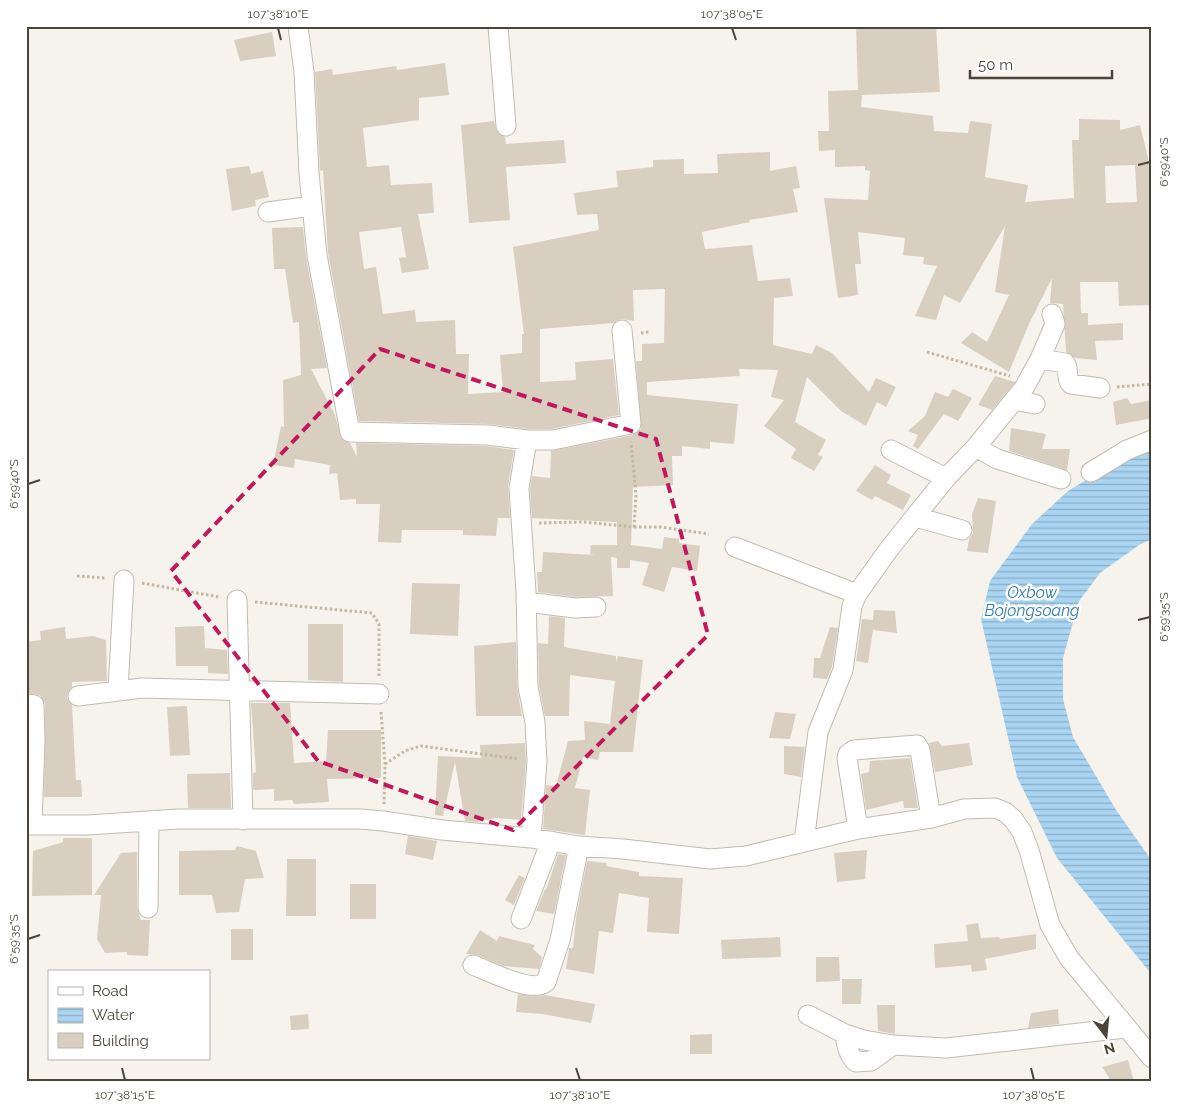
<svg xmlns="http://www.w3.org/2000/svg" width="1178" height="1108" font-family="Raleway,sans-serif">
  <style>
    .water { fill: url(#water-rules) }
    .building { fill: #d8cfc1; fill-rule: evenodd }
    .lines { fill: none; stroke-linecap: round; stroke-linejoin: round }
    .minor-casing { stroke: #c2bbae; stroke-width: 21 }
    .path { stroke: #c4b79f; stroke-width: 3; stroke-dasharray: 2.5 2.5; stroke-linecap: butt }
    .minor { stroke: #fff; stroke-width: 19 }
    .marked { fill: none; stroke: #c2185b; stroke-width: 4; stroke-dasharray: 10 6; stroke-linejoin: round }
    .ticks { fill: none; stroke: #4b4439; stroke-width: 2 }
    .labels { text-anchor: middle; stroke-width: 5; stroke-linejoin: round; paint-order: stroke }
    .water-label { font-size: 16px; font-style: italic; fill: #2e7ab2; stroke: #fff }
    .neatline { fill: none; stroke: #4b4439; stroke-width: 2 }
    .ticks-label { font-size: 12px; text-anchor: middle; fill: #4b4439 }
  </style>
  <defs>
    <pattern id="water-rules" width="6" height="5" patternUnits="userSpaceOnUse" patternTransform="scale(1.25)"><rect width="6" height="5" fill="#a9d4f2"/><path d="M0 2.5h6" fill="none" stroke="#8caec5"/></pattern>
  </defs>
  <rect width="100%" height="100%" fill="#f6f3ec"/>
  <path class="water" d="M1152,447V539L1139,545L1100,573L1079,601L1063,658V699L1073,737L1116,810L1152,861V975L1057,858L1017,777L981,619L990,581L1032,524L1068,491L1109,466Z"/>
  <path class="building" d="M856,26H936L940,92L862,95L861,107L933,116L934,131L968,133L970,121L992,124L985,177L1028,185L1025,202L1074,198L1072,140H1079V119L1120,120V130L1140,125L1150,166L1152,165V305L1119,306L1118,282H1080L1081,313H1088V325L1123,323V340L1095,341L1097,360L1075,358L1066,352L1063,304L1050,303L1052,278L1028,326L1009,372L961,343L972,332L987,342L1009,295L995,292L1005,226L960,303L944,295L936,320L915,316L937,266L923,264L924,257L903,255L905,238L858,232L861,264H855L858,295L838,298L824,198L868,200L870,171L865,170V166L835,167V150L819,151L818,131H829L828,91L858,90ZM1135,165L1137,202L1106,203L1105,166Z
    M272,32L276,56L240,61L234,40Z
    M445,63L449,95L419,98V120L363,128L367,167L389,165L391,185L432,183L434,213L418,214L429,269L402,273L399,258L406,257L401,227L359,232L364,269L376,267L383,314L415,310L416,322L455,320L456,354H469L468,394L503,392L500,355L522,353V334H524L513,247L599,230L597,214L577,215L574,193L618,187L616,171L653,167V160L684,159V174L718,173L717,154L770,152V171L796,166L800,188L793,189L798,212L749,220L750,222L702,232L705,249L752,245L758,281L790,278L793,296L774,298L773,345L812,354L816,345L832,353L869,392L876,378L896,387L886,407L877,402L866,426L841,411L807,377L795,422L826,440L818,455L823,457L814,471L791,458L796,449L764,426L784,400L771,397L778,370L739,369L740,376L647,382V395L738,404L734,444L710,442V449L682,446V456H672L673,485L633,487L631,545L662,549L664,537L679,539V543L700,546L697,571L672,567L664,592L642,585L649,563L630,560V568H617V558L611,557L613,596L575,597L538,592L537,572H542L543,552L595,555L590,554L591,545H617V522L532,518L530,489L532,476L550,478L551,451L633,435L641,429L636,361H642V344L664,343L665,289L633,290L634,321L621,319L614,323L540,329V382L576,380L575,362L613,359L619,415L552,429H528L488,424L359,421L328,253L323,170L320,171L315,72L332,69L333,75L396,66L397,70Z
    M494,121L497,132L505,137L506,144L564,140L566,163L506,167L510,220L469,223L461,125Z
    M249,166L251,174L263,171L269,197L255,200L256,206L232,211L226,169Z
    M303,227L306,257L327,368L311,369L335,415L341,438L350,443L357,457L356,443L487,446L514,450L508,486L510,518H498L496,536L463,535V530H402L401,543L378,542L380,504H356V499L340,500L337,473L329,474L330,465L295,459L294,468L273,465L281,426L284,427L283,380L301,375L299,322L293,323L285,269H274L272,228Z
    M995,376L1015,382L992,410L978,405Z
    M953,389L972,398L958,421L944,414L918,449L913,446L918,435L908,431L925,416L935,392L948,397Z
    M1127,398L1131,404L1152,400V418L1116,425L1113,402Z
    M1011,428L1046,434L1042,449H1070L1067,470L1009,451Z
    M875,465L891,475L887,483L911,495L903,510L875,496L872,500L856,491Z
    M978,498L996,501L988,553L967,551L969,539L973,533L972,514Z
    M412,583L460,584L458,636L410,634Z
    M874,610L895,611L897,633L873,630L868,663L856,661L862,619L873,620Z
    M549,616L565,618L564,647L616,656V662L618,656L643,660L633,752H600L598,760L583,757L575,788L590,790L585,835L543,829L546,785L556,786L568,741L585,740L584,721L610,724L615,681L570,675L569,716H545L539,686L538,643L548,644Z
    M308,624H343V682L308,680Z
    M204,626L205,648L227,650L228,674L208,673V666H176L175,627Z
    M65,627L66,639L93,636L106,640L107,681L72,682V687L68,692L67,698L72,705L76,780H81L82,797H44L45,705L40,695L26,693V642L41,640L40,631Z
    M830,627L838,628L832,667L827,679L813,678L814,658H820Z
    M516,642L517,687L522,716H476L474,646Z
    M251,703H290L294,763L326,761L328,730H381V778L327,779L329,802L294,804L292,800L274,801V789L253,790V773L256,772Z
    M187,706L190,755L170,756L167,707Z
    M775,712L796,714L790,739L769,738Z
    M938,741L942,746L969,743L973,765L935,772L929,743Z
    M525,743L526,762L521,820L495,818L476,822L465,821L455,762L443,816L435,815L438,756L481,758L480,745Z
    M784,746L805,747L801,777L784,774Z
    M910,758L918,808H904L903,801L866,810L861,774L869,772L870,761Z
    M230,773L231,808H188L187,774Z
    M408,836L437,841L433,860L405,854Z
    M63,838H92V895L32,896L33,851L63,842Z
    M237,846L256,851L264,878L245,879L239,912L216,913L212,895H179V851L235,850Z
    M867,850L865,879L837,882L834,853Z
    M137,852V908L141,920H150L148,956L127,955V952L105,953L97,939L101,895H94L121,853Z
    M558,854L566,855L554,914L536,911L545,889L546,890Z
    M287,859H316V916H286Z
    M587,861L607,863L606,866L639,872V876L683,878L679,934L647,932L649,898L619,893L613,933L599,931L594,974L566,969L569,948H573L576,918Z
    M519,875L525,878L514,905L505,900Z
    M350,884H376V919H350Z
    M978,923L981,938L999,937L1000,939L1036,934V949L985,959L987,970L972,972L971,965L935,968L934,944L968,941L966,925Z
    M231,929H253V960H231Z
    M480,930L497,941L499,936L535,945L533,949L542,957L539,969L503,966L477,955L466,954Z
    M780,937L781,957L722,959L721,940Z
    M816,957H839L840,981L816,982Z
    M842,979H862L861,1004H842Z
    M518,994L531,996L545,995L595,1004L591,1023L542,1014L516,1012Z
    M877,1005H895V1034L878,1031Z
    M1058,1009L1059,1024L1028,1028L1031,1013Z
    M308,1014L309,1029L291,1030L290,1016Z
    M712,1034V1054H690V1035Z
    M1128,1060L1134,1082H1112L1102,1067Z"/>
  <g class="lines">
    <defs>
      <path id="minor" d="M298,26L304,72L309,173L317,255L350,432L488,435L527,440H553L631,424L622,330
        M498,26L506,126
        M268,212L312,206
        M1040,359L1065,363C1070,370 1065,378 1071,384L1100,388
        M1015,400L1035,404
        M527,440L519,488L526,592L528,687L535,722L537,762L531,838
        M976,447L997,459L1061,479
        M891,450L946,478
        M1091,472L1127,450L1152,440
        M916,517L962,530
        M735,547L857,594
        M237,600L243,820
        M526,602L575,608L596,607
        M118,690L124,580
        M78,696L142,688L379,694
        M26,704L34,705L35,740L32,825
        M26,825H88L178,819H360L383,821L442,830L531,838L579,846L623,849L710,859L746,856L858,829L931,818L964,809L995,808L1005,812L1013,819L1022,832L1029,850L1050,925L1069,958L1152,1058
        M858,829L847,758L848,754L854,750L917,745L920,750L931,818
        M804,842L818,732L843,670L852,606L857,594L889,549L946,478L976,447L1024,388L1040,359L1055,324L1052,314
        M148,908L149,821
        M521,919L551,841
        M473,965C489,971 532,994 546,982L560,940L579,846
        M808,1015L845,1034L864,1040L893,1045L946,1048L1125,1028
        M845,1034C846,1044 848,1055 856,1062L871,1061L893,1045"/>
    </defs>
    <use href="#minor" class="minor-casing"/>
    <path class="path" d="M641,333L649,332
      M927,352L1010,376
      M1117,387L1152,384
      M539,523L583,522L634,527L636,495L631,442
      M634,527H661L709,534
      M77,576L106,578
      M142,583L219,597
      M255,602L372,613L379,624V676
      M381,712L385,764L384,804
      M385,764L405,751L421,746L519,759"/>
    <use href="#minor" class="minor"/>
  </g>
  <path class="marked" d="M380,349L656,439L708,635L513,830L318,761L171,571Z"/>
  <path class="ticks" d="M278,28L281,40M732,28L736,40M1138,165L1150,162M28,484L40,480M1138,620L1150,617M28,939L40,935M122,1068L125,1080M576,1068L580,1080M1031,1068L1034,1080"/>
  <g class="labels">
    <g class="water-label">
      <text x="1032" y="598">Oxbow<tspan x="1032" dy="18">Bojongsoang</tspan></text>
    </g>
  </g>
  <rect width="1178" height="1108" fill="none" stroke="#ffffff" stroke-width="55"/>
  <rect x="48" y="970" width="162" height="90" fill="#ffffff" stroke="#b7b4b0"/>
  <rect x="58" y="987" width="25" height="8" fill="#ffffff" stroke="#b7b4b0"/>
  <text x="92" y="996" font-size="15" fill="#4b4439">Road</text>
  <rect x="58" y="1008" width="25" height="15" fill="url(#water-rules)" stroke="#b7b4b0"/>
  <text x="92" y="1020" font-size="15" fill="#4b4439">Water</text>
  <rect x="58" y="1033" width="25" height="15" fill="#d8cfc1" stroke="#b7b4b0"/>
  <text x="92" y="1046" font-size="15" fill="#4b4439">Building</text>
  <g transform="translate(1106 1036) rotate(164)" stroke="#ffffff" stroke-width="4" paint-order="stroke">
  <path d="M0-4L9 19L0 12L-9 19Z" fill="#4b4439"/>
  <text y="-8" font-size="14" font-weight="bold" text-anchor="middle" fill="#4b4439">N</text>
  </g>
  <path d="M970 70v8h142v-8" fill="none" stroke="#4b4439" stroke-width="2.5"/>
  <text x="978" y="70" font-size="15" fill="#4b4439" stroke="#ffffff" stroke-width="4" paint-order="stroke">50 m</text>
  <rect x="28" y="28" width="1122" height="1052" class="neatline"/>
  <g class="ticks-label">
    <text x="278" y="18">107°38'10"E</text>
    <text x="732" y="18">107°38'05"E</text>
    <text transform="translate(1164 162) rotate(-90)" y="4">6°59'40"S</text>
    <text transform="translate(14 484) rotate(-90)" y="4">6°59'40"S</text>
    <text transform="translate(1164 617) rotate(-90)" y="4">6°59'35"S</text>
    <text transform="translate(14 939) rotate(-90)" y="4">6°59'35"S</text>
    <text x="125" y="1099">107°38'15"E</text>
    <text x="580" y="1099">107°38'10"E</text>
    <text x="1034" y="1099">107°38'05"E</text>
  </g>
</svg>
